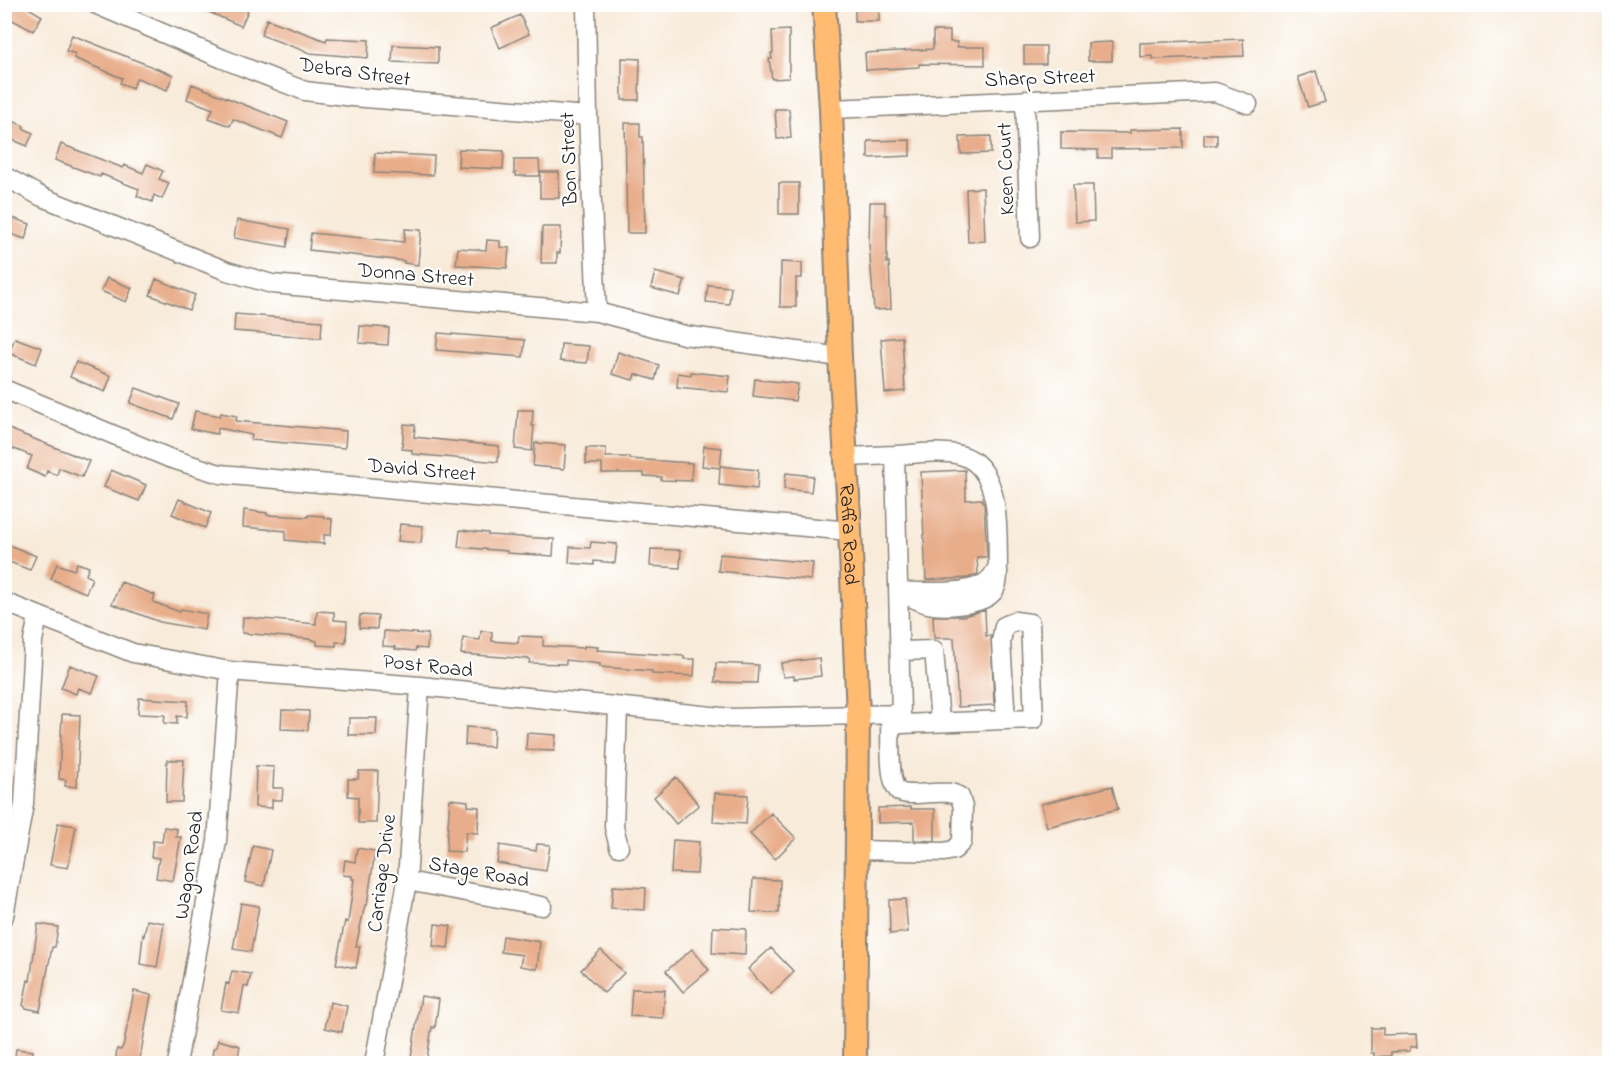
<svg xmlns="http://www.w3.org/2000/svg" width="1614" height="1068" font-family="'Indie Flower',sans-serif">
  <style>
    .building { fill: #e8ad8a }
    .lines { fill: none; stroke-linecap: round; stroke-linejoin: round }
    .minor-casing { stroke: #8a847b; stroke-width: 21 }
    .major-casing { stroke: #8a847b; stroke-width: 26 }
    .minor { stroke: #fff; stroke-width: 18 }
    .major { stroke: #ffbb71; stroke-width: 22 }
    .labels { text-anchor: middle; stroke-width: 4.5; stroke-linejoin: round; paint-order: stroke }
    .street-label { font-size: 21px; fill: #1c1c1c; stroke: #fff }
  </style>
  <rect width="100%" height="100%" fill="#fff"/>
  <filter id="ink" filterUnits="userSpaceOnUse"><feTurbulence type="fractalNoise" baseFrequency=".0167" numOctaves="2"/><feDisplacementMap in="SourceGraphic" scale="12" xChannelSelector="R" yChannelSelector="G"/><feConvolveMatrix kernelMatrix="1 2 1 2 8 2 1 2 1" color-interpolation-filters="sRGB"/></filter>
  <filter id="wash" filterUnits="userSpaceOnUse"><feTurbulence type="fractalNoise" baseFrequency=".008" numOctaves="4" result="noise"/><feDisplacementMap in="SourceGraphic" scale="24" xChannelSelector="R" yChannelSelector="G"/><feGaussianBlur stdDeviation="1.35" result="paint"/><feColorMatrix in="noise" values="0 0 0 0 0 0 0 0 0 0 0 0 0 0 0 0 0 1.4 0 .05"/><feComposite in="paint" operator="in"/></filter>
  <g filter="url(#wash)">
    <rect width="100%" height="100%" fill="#f8ebda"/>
    <g id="blocks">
      <path class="building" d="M12,4H22L42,16L33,31L5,16Z
        M190,4H232L248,11L241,26Z
        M862,4H879V21H855V7Z
        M520,15L529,34L500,48L491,28Z
        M267,19L326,41L327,38L369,40L368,58L310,53L261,35Z
        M789,30V78L772,79L769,59H772L771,53H773L772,31Z
        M933,31H950V42H957V47H985V65L919,64V67L866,70L865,53L933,49Z
        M72,35L173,75L167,90L137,78L132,88L120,83L122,78L74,58L76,54L66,51Z
        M1243,39L1244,56L1153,59V56L1140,57V43Z
        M1112,42V61H1088V43Z
        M393,45L438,47V64L392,62Z
        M1024,46H1046V64H1024Z
        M622,58L640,59L639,100H622Z
        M1316,71L1325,102L1308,107L1298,77Z
        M192,84L288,122L282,138L233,119L230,126L209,118L213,109L187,99Z
        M775,109H789L791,138L777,139Z
        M4,117L24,126L23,128L33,133L27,146L4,136Z
        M625,123H640V137H643L645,233H627Z
        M1183,129V148L1111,149V158H1098V150L1061,149V132L1130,133V130Z
        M1204,134H1217V145H1204Z
        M991,136V153L961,154L960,137Z
        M910,140V156L868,158V141Z
        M61,144L123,168L124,165L143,173L147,164L163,171L159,179L169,183L162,199L154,195L152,202L137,196L139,189L101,174L100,177L55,160Z
        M459,149L504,151L503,169L458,167Z
        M375,153L434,156L433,175L374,173Z
        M514,160H539L540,176H516V173H514Z
        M540,172H559V198H540Z
        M779,183H799V214H779Z
        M1073,185H1093L1094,221L1075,222Z
        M983,188L985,241L968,242L966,189Z
        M870,202H885V215H887V263L889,262L891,309L874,310L869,243Z
        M10,217L30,224L25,239L5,232Z
        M237,220L290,229L287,247L234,238Z
        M542,227H561L560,253H557V263H541Z
        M405,229L421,230L418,265L404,263V261L309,250L311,233L404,242Z
        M487,240L500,241V247L509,248L507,268L456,265L458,248L486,250Z
        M781,262L802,263V278H796V307H780Z
        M655,272L685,280L680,296L651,288Z
        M107,278L132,288L126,302L101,291Z
        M156,279L195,295L189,310L150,295Z
        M708,285L731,287L729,304L706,302Z
        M235,314L322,321L321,338L234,331Z
        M360,326L389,328L388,345L359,343Z
        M438,333L525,340L523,357L436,350Z
        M902,337L905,391L885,393L881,339Z
        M15,338L42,348L36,364L9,353Z
        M561,344L589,346L587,363L560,361Z
        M618,352L659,365L655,380L635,374L633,380L612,374Z
        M76,362L111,376L105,392L70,377Z
        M691,372L730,376L728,392L677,387L678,373L691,375Z
        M755,379L798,384L795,401L753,396Z
        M136,388L179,404L173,419L130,403Z
        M518,410H533L532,426H534L532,451L515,449Z
        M195,411L220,416L221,413L237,416L236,421L346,431L345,448L251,440L252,435L218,428L217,434L191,429Z
        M404,424L415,425L414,437L499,446L498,462L412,454V450L402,449Z
        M4,427L89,461L82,477L59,468L57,475L47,471L45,477L27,469L32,456L4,445Z
        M535,443L566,445L564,469L533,466Z
        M704,446L722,448L720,466L758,470L757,489L719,485L720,468L702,466Z
        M586,448H606V457H630V459L692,463L691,481L661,480V477L644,476V473H602V464H586Z
        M111,470L146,485L139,501L104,487Z
        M965,470L966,500L982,499L984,504L987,557H977L978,574L975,575L968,578L926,580L921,472Z
        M786,473L813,476L811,492L784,489Z
        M179,499L211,513L205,528L172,514Z
        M244,510L267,513V515L308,517V515L324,516V518L332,519L331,535H324V544L285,540L286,531L243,527Z
        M400,524L423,526L421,543L398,541Z
        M460,530L488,533V535L554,539L553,556L507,553V551L458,547Z
        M591,542L617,544L615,563L594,561V565L569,563L570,547L590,548Z
        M4,543L36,556L30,570L4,560Z
        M651,549L681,550L680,568L650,566Z
        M720,554L813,563L811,580L718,571Z
        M77,563L89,567L86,575L92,578L86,593L51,579L57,564L74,570Z
        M121,582L155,595L153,602L180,612L181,609L207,614L204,630L160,622L112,604Z
        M985,610L986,636L991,635L994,705L958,707L954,638H934L933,616H964Z
        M317,611L334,612V620L347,621L346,642H336V646L317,645V641L309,639L242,633L243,617L316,624Z
        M360,615L378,616L377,629L359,628Z
        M384,631L428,634L427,649L416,648L415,651L395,649L396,647L383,646Z
        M481,631L492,632V641L518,643L519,636L543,637V646L584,648V646L598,647L597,650L684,656V659H695L694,676L652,674V671L600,667V664L566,660V664L529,663L530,659L461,654L463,638L480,640Z
        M819,658L821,676L794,679V676L783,677L781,663Z
        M716,663L758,665L757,683L715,682Z
        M70,665L99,676L92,693L78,688L76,694L61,688Z
        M139,698L188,701L187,717L177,716V724L164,723L165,715L138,714Z
        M282,710L309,711L308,730L281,729Z
        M62,714L80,715L77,787L65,786L66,780L59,779Z
        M349,718H377L376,735H348Z
        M466,727L494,729L493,747L465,745Z
        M527,733L556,735L554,751L526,750Z
        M167,760H184L182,802H166Z
        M256,766L274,767L273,788H283L282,800H272V808L255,807Z
        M359,771H378L376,823H358V797L348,796V779H358Z
        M676,777L699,805L676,824L654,797Z
        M1112,786L1118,809L1047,827L1041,804Z
        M715,793L748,795L746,824L713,822Z
        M450,799L468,801V806L479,807L478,833L466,832L464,852L446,851Z
        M911,807V809H935V841L914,840V822L878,823V808Z
        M771,813L796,838L775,859L750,834Z
        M58,823L76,826L68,868L50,865Z
        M164,827L177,829L176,837H181L173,881L156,878L159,858L151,857L153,841L162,842Z
        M673,840L699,842L697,874L671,873Z
        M537,844L550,845L546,871L497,863L500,845L536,851Z
        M253,846L271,850L264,886L245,882Z
        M357,848L375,851L367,905H365L356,946H360L356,968L336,964L345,921L348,922L354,879H352V876L343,875L345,860L355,862Z
        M753,879L780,880L779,913L751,912Z
        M613,886L646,888L645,910L611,908Z
        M905,899L908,932L890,934L889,900Z
        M241,903L259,906L251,952L233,949Z
        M147,920L164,923L157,967L140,964L143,935L144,936Z
        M38,924L58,927L55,947H52L40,1011L26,1008L23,1005L28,980L30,981Z
        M435,924L451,926L448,948L433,946Z
        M713,927L746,929L745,955L712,953Z
        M503,936L540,942L537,969L520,966L522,955L501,952Z
        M771,948L794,972L771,994L748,969Z
        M692,949L709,970L683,992L666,971Z
        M601,950L624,973L604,993L581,970Z
        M232,971L251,974L248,987L244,986L239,1013L221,1010L226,983L229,984Z
        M632,989L665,990L663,1018L630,1016Z
        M134,991L151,995L139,1064H115L117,1049L121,1050L124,1043Z
        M421,996L439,999L435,1028L432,1027L426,1064H410Z
        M330,1002L347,1006L342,1032L325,1028Z
        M1371,1028H1383V1035L1416,1034L1417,1047H1410V1051L1391,1052V1056L1374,1057V1053H1371Z
        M218,1040L240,1046L237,1062L211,1064L213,1049L216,1047Z
        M16,1049L33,1051L32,1064H14Z"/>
    </g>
  </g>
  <g filter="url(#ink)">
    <use href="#blocks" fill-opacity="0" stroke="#8a847b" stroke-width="1.5"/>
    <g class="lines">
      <defs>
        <path id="minor" d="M95,4L223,59L305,91L353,97L588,116
          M586,4L588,116L597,312
          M1025,100L1030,238
          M831,109L1215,92L1248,104
          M4,176L42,197L227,271L272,284L597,312L684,335L840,357
          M4,389L169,458L220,474L850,531
          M895,455C916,454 940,450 960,455C1003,466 997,533 998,566C994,575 988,583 979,586C957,595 922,591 898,592
          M906,595C913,598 920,602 928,604C943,608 983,605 993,592C998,585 998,578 998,570
          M4,602L133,653L230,671L420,686L731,718L901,714L895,455L846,457
          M900,651L934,650L940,722
          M618,707L614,827L619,847
          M901,714L902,724L1034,719L1030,623L1015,621L1004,626L1001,642L1006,720
          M857,850L944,852L954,850L962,842L963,807L960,797C951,791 943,793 933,793C924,793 908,796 900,792C887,786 891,729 890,714
          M407,881L542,906
          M4,916L24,804L33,641L38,616
          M177,1064L217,841L230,671
          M374,1064L407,881L420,686"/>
        <g id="major">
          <path id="s1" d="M824,4L831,109L840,357L850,531L858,715L855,1064"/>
        </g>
      </defs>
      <use href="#minor" class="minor-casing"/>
      <use href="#major" class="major-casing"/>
      <use href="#minor" class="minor"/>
      <use href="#major" class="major"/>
    </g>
  </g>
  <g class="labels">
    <g class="street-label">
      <text transform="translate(355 71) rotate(8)" y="7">Debra Street</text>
      <text transform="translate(1040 77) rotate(-2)" y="7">Sharp Street</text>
      <text transform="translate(568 159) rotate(-92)" y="7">Bon Street</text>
      <text transform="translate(1005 169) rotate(-92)" y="7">Keen Court</text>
      <text transform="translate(416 274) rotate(5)" y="7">Donna Street</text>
      <text transform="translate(422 469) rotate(5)" y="7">David Street</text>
      <text dy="7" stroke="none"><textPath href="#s1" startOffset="531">Raffia Road</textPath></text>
      <text transform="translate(428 665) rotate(6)" y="7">Post Road</text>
      <text transform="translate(188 865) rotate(-82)" y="7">Wagon Road</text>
      <text transform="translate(479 871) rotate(10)" y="7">Stage Road</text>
      <text transform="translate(381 873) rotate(-83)" y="7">Carriage Drive</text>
    </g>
  </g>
  <rect width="1614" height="1068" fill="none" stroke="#fff" stroke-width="24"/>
</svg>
